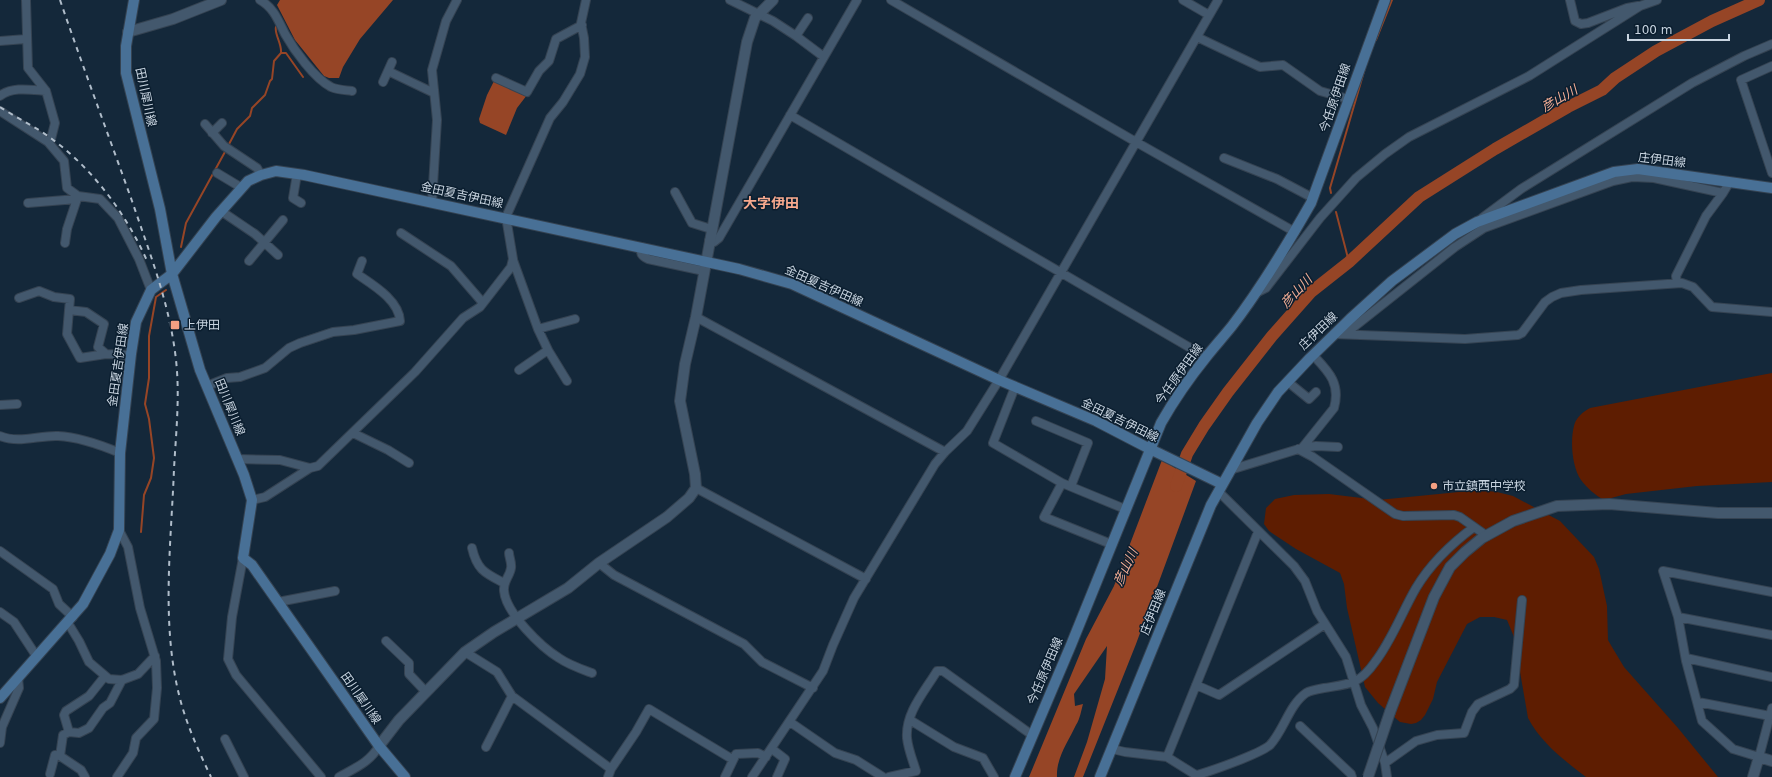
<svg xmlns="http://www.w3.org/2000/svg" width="1772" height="777" font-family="'DejaVu Sans','Noto Sans JP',sans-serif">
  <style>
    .green { fill: #5e1d01 }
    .water { fill: #964526 }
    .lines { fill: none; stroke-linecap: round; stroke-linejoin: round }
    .stream { stroke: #964526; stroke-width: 2 }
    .river { stroke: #964526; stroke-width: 12 }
    .minor-casing { stroke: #354352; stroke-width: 10 }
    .tertiary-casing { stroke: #354352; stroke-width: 12 }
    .secondary-casing { stroke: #354352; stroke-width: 12 }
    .minor { stroke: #43586d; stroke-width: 8 }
    .tertiary { stroke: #43586d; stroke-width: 10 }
    .secondary { stroke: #487096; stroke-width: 10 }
    .rail { stroke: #b0bdca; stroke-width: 2; stroke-dasharray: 5 5; stroke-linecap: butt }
    .tertiary-bridge-casing { stroke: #354352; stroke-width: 12; stroke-linecap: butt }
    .tertiary-bridge { stroke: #43586d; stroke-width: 10 }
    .poi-dot { fill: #f39f82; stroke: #0b1e2f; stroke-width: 1.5 }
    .labels { text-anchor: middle; stroke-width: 3; stroke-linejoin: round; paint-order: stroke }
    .street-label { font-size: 12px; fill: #c9d5e1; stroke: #0b1e2f }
    .poi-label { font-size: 12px; fill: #c9d5e1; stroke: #0b1e2f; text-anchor: start }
    .water-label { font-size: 13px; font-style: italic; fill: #f4ae96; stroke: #0b1e2f }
    .quarter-label { font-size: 14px; font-weight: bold; fill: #f7a98e; stroke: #0b1e2f }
  </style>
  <rect width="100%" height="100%" fill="#14283a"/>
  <path class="green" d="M1772,373V482L1697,486L1626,494L1604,500C1595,495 1587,488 1581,480C1572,467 1570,441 1574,426C1576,417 1583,412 1590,408Z
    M1479,490L1497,492L1513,496L1560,521L1594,557L1599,569L1607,606L1608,640L1612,647L1624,667L1678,728L1718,777H1586C1565,761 1541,743 1528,718L1514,637L1507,620L1494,617H1480L1467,624L1437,682L1433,699L1425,715L1421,720L1416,723L1411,724L1400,722L1378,703L1365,687L1347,608L1344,584L1340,573L1296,549L1269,531L1264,524L1266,508L1275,499L1294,495L1329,494L1378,500Z"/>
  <path class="water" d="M280,0H393L360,39L343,67L339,78H329L324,76L295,40L277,5Z
    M494,81L527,95L517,108L506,135L480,123L479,119L487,95Z
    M1162,460L1196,481L1136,644L1083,777H1074L1087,742L1105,679L1107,646L1074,694L1075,706L1083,704C1081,711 1080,719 1076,725C1068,742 1056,758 1057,777H1029L1086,639L1114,586Z"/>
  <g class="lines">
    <path class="stream" d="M1376,40L1392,0
      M282,53H286L303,77
      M228,146L237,129L250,116L252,108L265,95L270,81L272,79L274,61L281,53C282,43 274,34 276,27L278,26
      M1331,193L1330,188L1365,68
      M1336,212L1349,262
      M181,247L186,223L226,150
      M141,532L144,495L151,478L154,458L149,419L145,404L149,378V336L156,297L166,290"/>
    <path class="river" d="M1176,486L1187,454L1204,426L1228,392L1272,336L1311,292L1349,262L1419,197L1495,149L1568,107L1602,90L1615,78L1656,51L1712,21L1759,0"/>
    <defs>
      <path id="minor" d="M26,0L28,68L46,91L55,123L51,139L48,142L64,161L67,188L78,196L100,199L118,218L139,259L151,290
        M260,0C274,8 278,20 285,34C294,50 314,78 331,87C338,90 345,90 352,91
        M730,0L773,21L796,36
        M891,0L1136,142L1295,232
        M1183,0L1209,15
        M1570,0L1575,21L1581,24L1588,23L1627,8L1638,6
        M808,18L796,36L824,57
        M1197,37L1260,67L1283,65L1320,91L1348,99
        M0,41L26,39
        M1772,66L1741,80L1772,173
        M388,71L434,93
        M496,78L527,92L539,71L549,61L556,39L582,25
        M383,82L392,62
        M0,96C12,86 32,90 46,91
        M0,111L48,142
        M790,115L1206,357
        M205,124L224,146L257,168L261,175
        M212,133L222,123
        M1224,158L1277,179L1313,198
        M217,173L242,188
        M297,174L293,198L301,203
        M675,192L692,223L711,229
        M432,202L437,120L432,70L446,21L457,0
        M28,203L77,199
        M221,211L255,234L278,255
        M1482,218L1521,189L1692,83L1744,56L1772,44
        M401,233L451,266L483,303
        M709,241L714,242L719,238L857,0
        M65,243L67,229L78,196
        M641,247C640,254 642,256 648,259L704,271
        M513,260L538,329L548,350L519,370
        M249,261L283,220
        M1677,283L1676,276L1706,216L1723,193
        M1256,293L1266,288L1320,218L1356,178L1385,154L1409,137L1529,76L1640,6L1657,0
        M19,298L39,291L54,297L70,299L69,310
        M696,317L945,452
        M538,329L575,319
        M1334,334L1465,339L1518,335L1522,333L1545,302L1552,297L1561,293L1581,290L1682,283L1693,287L1712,307L1772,312
        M1345,334L1455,247L1484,228L1613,181L1632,177L1654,178L1723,193L1729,183
        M548,350L567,381
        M106,354L80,358L67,334L69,310L86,312L104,324L98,347L106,354L130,355
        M1288,382L1309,399L1316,392
        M207,386L227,378L240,377L265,368L289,348L300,343L333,332L354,330L400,321C399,300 373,285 357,274L362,261
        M1015,387L993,443L1062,483L1125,509
        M0,405L17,404
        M1036,421L1088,443L1071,486
        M353,433L388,450L409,463
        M0,436C19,444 39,435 58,436C80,437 101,445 120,453
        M1302,448L1334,408C1341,383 1328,371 1313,355
        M1298,449L1313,457L1395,514L1403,516L1454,515L1460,517L1487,536
        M237,459L280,460L310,468
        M1230,470L1302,448L1316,446L1338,447
        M1062,483L1044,517L1111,544
        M696,488L866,579
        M1218,491L1294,566L1305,581L1317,611L1346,657L1361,705L1373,728L1385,763L1387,777
        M252,500L265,497L310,468L318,466L415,372L463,318L480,307L511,267L513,259L506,217L550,118L563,102L580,74L585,57L584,38L581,23L586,0
        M472,548C477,570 485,573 504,583
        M0,551L53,589L59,604L73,617
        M509,553C509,557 512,563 511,568C510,576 503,581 504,591C506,613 541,647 559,658C569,665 581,669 592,673
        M243,558L232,617L228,659L236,675L321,777
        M599,563L614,575L744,644L762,662L813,688
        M1772,592L1663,571L1678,617L1686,661L1702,721L1733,749L1759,757L1772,708
        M278,602L335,591
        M0,612L14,622L37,657
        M1678,617L1772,635
        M68,623L79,641L89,662L109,679L122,680L138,674L155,656
        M386,641L409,663V674L426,692
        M465,652L497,672L512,696L611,769
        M1686,658L1772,677
        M1196,685L1219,695L1325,624
        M1698,702L1770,716
        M910,720L954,747L983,758L994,777
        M790,722L835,753L856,760L883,777
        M1300,726L1351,774L1352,777
        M69,732L64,715L66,711L89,696L105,676
        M225,739L244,777
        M0,743L2,727L19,688L18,678
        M486,747L512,696
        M772,749L785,759L777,777
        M1112,749L1125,752L1167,757L1199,777
        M1167,757L1258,532
        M1385,763L1416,741L1437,735L1464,733L1472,712L1478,704L1510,689L1514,685L1522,600
        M50,774L55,755L60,756
        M1197,775C1211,771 1260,754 1270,745C1284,730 1289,705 1306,693C1311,690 1318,689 1324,688C1349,684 1359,685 1375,662C1392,640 1402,612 1416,588C1431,563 1451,544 1474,527
        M85,777L81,770L60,756L63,735L69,732L79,733L89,728L103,708L110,703L122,680
        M117,777L133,753L136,738L154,719L157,688L156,661L140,608L128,547L119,530
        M339,777C355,768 370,762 379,746
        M608,777L611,769L636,732L649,709L732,759
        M725,777L736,754L758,753L766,757
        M752,777L823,671L833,645L854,598L935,464L945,452L967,431L999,380L1218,0
        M889,777L916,771C913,761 908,749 907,738C905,713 925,691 937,671H943L1032,735"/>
      <path id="tertiary" d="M128,32L173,19L221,0
        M1390,712L1434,597L1450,567L1465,552L1482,538L1513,521L1557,506L1609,504L1718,513H1772
        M379,746L399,720L465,652L494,632L568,588L599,563L667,517L689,498L696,488L695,474L680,401L685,364L696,317L747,42L755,18L773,0
        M1753,777L1759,757L1772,761"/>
      <path id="secondary" d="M134,0L126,46V73L160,209L172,274L200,370L244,475L252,500L243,558L252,565L379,746L405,777
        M0,698L83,604L110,554L119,530L120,453L131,354L136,322L151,290L172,274L216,217L248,181L261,175L276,171L304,175L739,269L792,284L999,380L1096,421L1150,449L1222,484
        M1015,777L1071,645L1161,423C1174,400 1190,377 1207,356C1215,346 1224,336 1232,326C1262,287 1287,245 1311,203L1385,0
        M1100,777L1211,505L1257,423L1278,392L1310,358L1350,319L1392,281L1455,234L1477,222L1614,172L1638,169L1772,188"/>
    </defs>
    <use href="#minor" class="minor-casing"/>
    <use href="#tertiary" class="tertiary-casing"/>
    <use href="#secondary" class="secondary-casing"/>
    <use href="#minor" class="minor"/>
    <use href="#tertiary" class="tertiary"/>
    <use href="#secondary" class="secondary"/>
    <path class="rail" d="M60,0C83,67 108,134 132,201C150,254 170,305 176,360C180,396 176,433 174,469C171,547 160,630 182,706C189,730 200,754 211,777
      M0,107C17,118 36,127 52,139C94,170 127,215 148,263"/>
    <defs>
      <path id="tertiary-bridge" d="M1368,777L1390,712"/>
    </defs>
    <use href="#tertiary-bridge" class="tertiary-bridge-casing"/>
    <use href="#tertiary-bridge" class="tertiary-bridge"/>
  </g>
  <g class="poi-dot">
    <rect x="170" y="320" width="10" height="10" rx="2"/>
    <circle cx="1434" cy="486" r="4"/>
  </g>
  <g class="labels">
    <g class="street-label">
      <text transform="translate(146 97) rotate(78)" y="4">田川犀川線</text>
      <text transform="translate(1335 98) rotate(-71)" y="4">今任原伊田線</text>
      <text transform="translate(1662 160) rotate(7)" y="4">庄伊田線</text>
      <text transform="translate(462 195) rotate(12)" y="4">金田夏吉伊田線</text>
      <text transform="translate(824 286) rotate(24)" y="4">金田夏吉伊田線</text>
      <text transform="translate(1318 331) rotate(-44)" y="4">庄伊田線</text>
      <text transform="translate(118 365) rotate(-82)" y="4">金田夏吉伊田線</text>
      <text transform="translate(1179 374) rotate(-54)" y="4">今任原伊田線</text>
      <text transform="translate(230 407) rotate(68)" y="4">田川犀川線</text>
      <text transform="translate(1120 420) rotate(26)" y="4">金田夏吉伊田線</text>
      <text transform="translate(1153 612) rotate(-68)" y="4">庄伊田線</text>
      <text transform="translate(1045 671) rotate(-67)" y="4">今任原伊田線</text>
      <text transform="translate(361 698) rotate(55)" y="4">田川犀川線</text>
    </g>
    <g class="poi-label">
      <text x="184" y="329">上伊田</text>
      <text x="1442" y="490">市立鎮西中学校</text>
    </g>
    <g class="water-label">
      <text transform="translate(1559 98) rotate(-30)" y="5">彦山川</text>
      <text transform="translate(1296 291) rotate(-47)" y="5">彦山川</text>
      <text transform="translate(1125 567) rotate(-65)" y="5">彦山川</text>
    </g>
    <g class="quarter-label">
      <text x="771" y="208">大字伊田</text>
    </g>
  </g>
  <path d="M1628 34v6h101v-6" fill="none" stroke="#c9d5e1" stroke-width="2"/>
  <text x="1634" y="34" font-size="12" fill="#c9d5e1" stroke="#0b1e2f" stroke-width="3" paint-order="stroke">100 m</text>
</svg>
